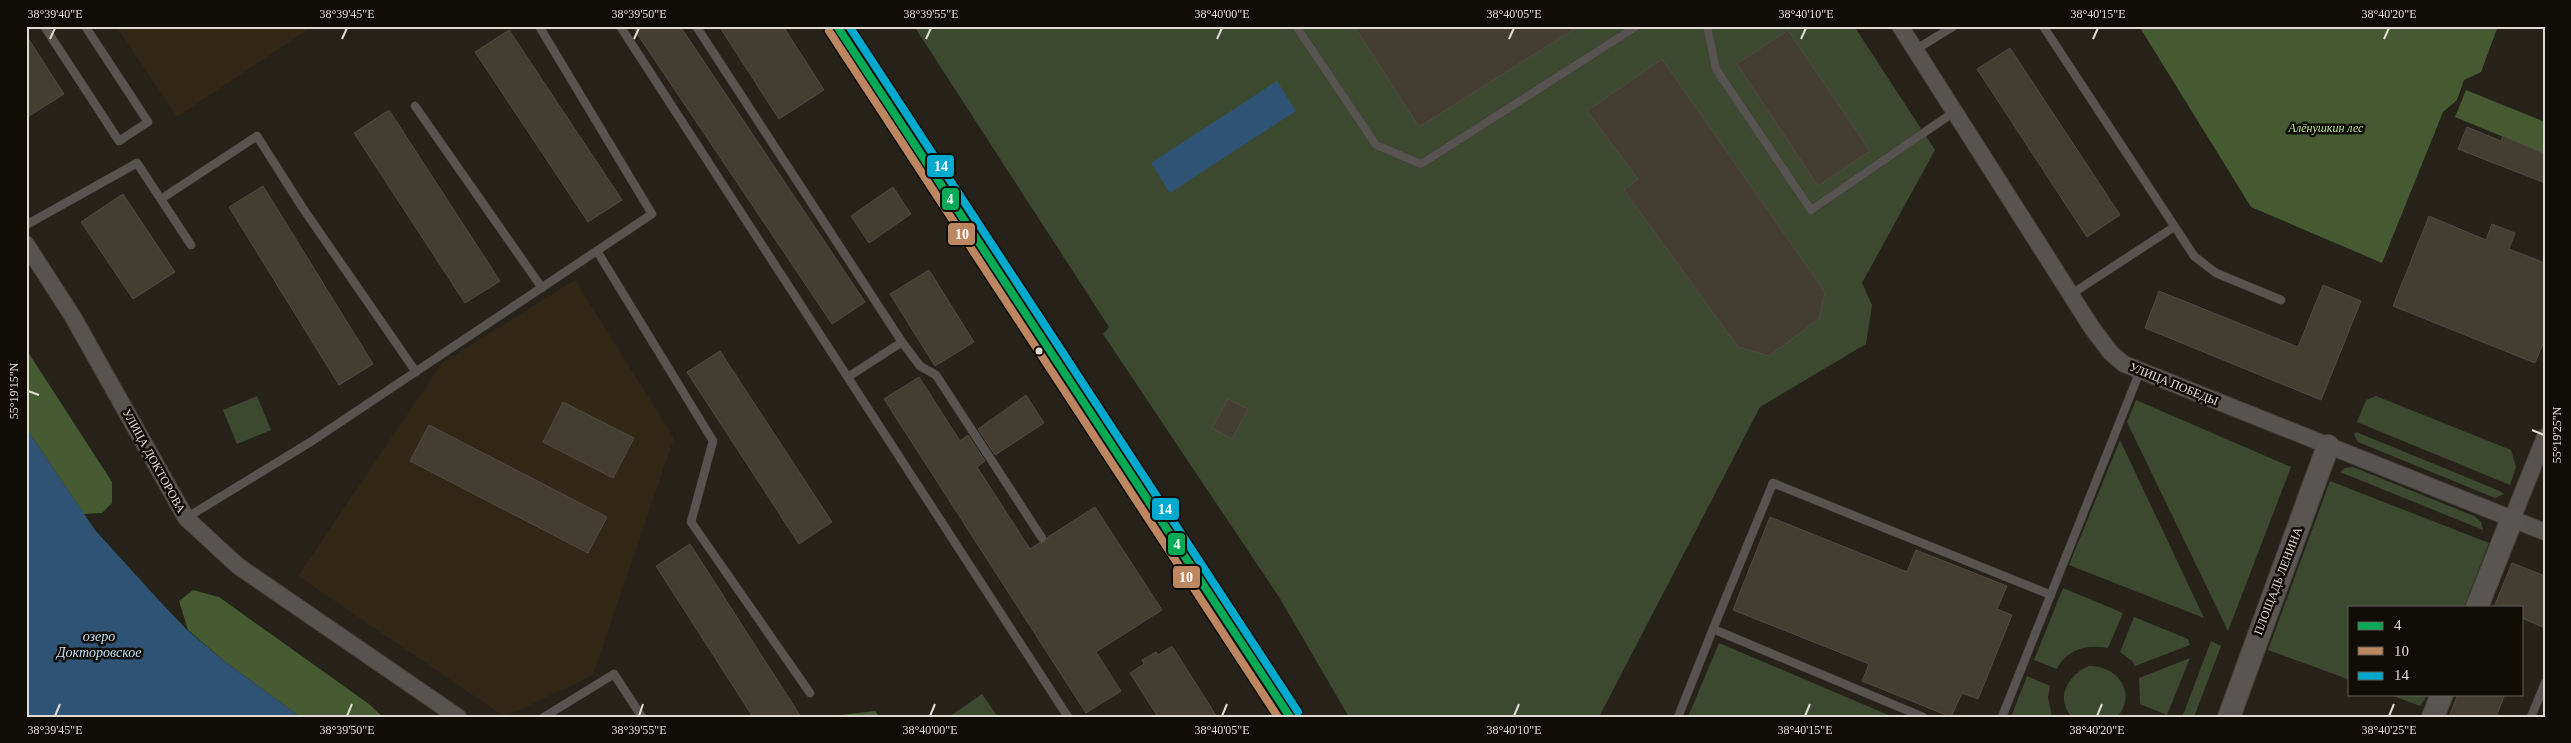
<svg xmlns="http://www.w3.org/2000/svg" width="2571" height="743" font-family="'Times New Roman',serif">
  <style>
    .built { fill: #312714 }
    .green { fill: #3c492e }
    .forest { fill: #455a30 }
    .water { fill: #2e5374 }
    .building { fill: #443e30; stroke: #4f4b44 }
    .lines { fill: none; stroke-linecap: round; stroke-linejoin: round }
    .lane-casing { stroke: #433f38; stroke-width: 9 }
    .street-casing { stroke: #433f38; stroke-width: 18 }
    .secondary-casing { stroke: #433f38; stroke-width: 24 }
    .lane { stroke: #565351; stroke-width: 8 }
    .street { stroke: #565351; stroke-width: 16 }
    .secondary { stroke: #585552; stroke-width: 22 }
    .bus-1-casing { stroke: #100d07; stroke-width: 11 }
    .bus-2-casing { stroke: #100d07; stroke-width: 11 }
    .bus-3-casing { stroke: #100d07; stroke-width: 11 }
    .bus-1 { stroke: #06aa56; stroke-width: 8 }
    .bus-2 { stroke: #bb8660; stroke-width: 8 }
    .bus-3 { stroke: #00a9ce; stroke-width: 8 }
    .ticks { fill: none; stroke: #e0dbd2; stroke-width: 2 }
    .bus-dot { fill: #e0dbd2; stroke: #100d07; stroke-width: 2 }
    .labels { text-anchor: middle; stroke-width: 5; stroke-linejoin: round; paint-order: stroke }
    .park-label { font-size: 12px; font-style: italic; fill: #b7df95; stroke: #100d07 }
    .street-label { font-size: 12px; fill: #e0dbd2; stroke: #100d07 }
    .water-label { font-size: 14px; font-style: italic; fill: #c6dff7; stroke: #100d07 }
    .line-badge { stroke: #100d07; stroke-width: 2 }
    .badge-label { font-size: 14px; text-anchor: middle; font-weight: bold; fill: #fff }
    .neatline { fill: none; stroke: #e0dbd2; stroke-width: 2 }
    .ticks-label { font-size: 12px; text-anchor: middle; fill: #e0dbd2 }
  </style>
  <rect width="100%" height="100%" fill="#26221a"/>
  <path class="built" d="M116,26H313L177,117Z
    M575,280L674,438L593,675L505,717L298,576L442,363Z"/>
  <path class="green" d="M914,26H1854L1935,150L1862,283L1872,305L1866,344L1760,407L1599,717H1349L1279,597L1103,334L1109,327Z
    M257,396L271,430L237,444L223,410Z
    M2376,396L2511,450L2516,467L2510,485L2357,422L2366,400Z
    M2136,400L2291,467L2228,631L2127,422Z
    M2356,432L2500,491L2504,494L2495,498L2358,442L2354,434Z
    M2120,440L2204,618L2069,565Z
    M2353,467L2474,516L2481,522L2483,530L2340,472L2345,468Z
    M2330,481L2489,543L2464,607H2350V680L2268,650Z
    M2063,588L2123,613L2108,648C2087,644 2067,649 2057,669L2034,660Z
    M2134,617L2188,639L2190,645L2135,666L2132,661L2120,652Z
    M2211,641L2221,646L2194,717L2183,715Z
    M1719,643L1893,717H1688Z
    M2190,658L2167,715L2140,704L2139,678Z
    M2089,666C2117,665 2138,693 2117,717H2072C2054,698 2069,674 2089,666Z
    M2027,676L2050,686L2048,697L2052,717H2011Z
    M982,694L998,717H949Z
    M2388,694H2428L2420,706Z"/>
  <path class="forest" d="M2139,26H2498L2481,72L2464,80L2457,100L2443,112L2382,263L2251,207Z
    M2466,90L2545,122V154L2455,117Z
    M26,349L112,482V503L102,513L84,514L26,428Z
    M193,590L219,597L369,704L383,717H300L224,661L188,630L179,601Z
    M875,711L880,717H824Z"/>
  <path class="water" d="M1277,81L1296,111L1170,193L1151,163Z
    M26,428L95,530L154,595L187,630L224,661L300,717H26Z"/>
  <path class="building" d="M632,26H680L865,302L832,324Z
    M719,26H783L824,90L779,119Z
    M1354,26H1579L1419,127Z
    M509,30L622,200L588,222L475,52Z
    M1788,30L1870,151L1818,186L1737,64Z
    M26,35L64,94L26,118Z
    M2010,48L2120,215L2087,237L1977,69Z
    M1662,59L1825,292L1819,319L1769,356L1738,347L1624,190L1638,179L1587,111Z
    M389,110L500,281L465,303L354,133Z
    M2467,127L2501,141L2503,136L2545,154V183L2458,149Z
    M263,186L373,364L339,385L229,207Z
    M893,187L911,214L869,243L851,216Z
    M123,194L175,272L133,299L81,222Z
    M2429,216L2486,240L2492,224L2515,233L2509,249L2545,263V339L2535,363L2393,306Z
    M929,270L974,342L935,366L890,294Z
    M2323,285L2361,301L2321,400L2145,328L2159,291L2298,347Z
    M720,351L832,522L799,544L687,372Z
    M919,377L960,441L968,435L985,461L977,467L1030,549L1039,543L1045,542L1048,537L1095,507L1162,610L1096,652L1121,691L1086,713L884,399Z
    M1026,395L1044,423L995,455L978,429Z
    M1228,399L1248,409L1232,439L1212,428Z
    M563,402L634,438L613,478L543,442Z
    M429,425L607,517L588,553L410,461Z
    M1770,517L1907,572L1916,550L2007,586L1997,609L2012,615L1978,699L1962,693L1951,717L1862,681L1869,664L1733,610Z
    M690,544L801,717H753L656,566Z
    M2512,563L2545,576V628L2522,618V607H2494Z
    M1172,646L1217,717H1158L1130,673L1144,664L1142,660L1156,652L1158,655Z
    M2458,694H2505L2496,717H2449Z"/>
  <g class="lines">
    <defs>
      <path id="lane" d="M44,26L119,141L148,122L85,26
        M620,26L1068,717
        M696,26L902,342L848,377
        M1296,26L1376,145L1421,164L1637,26
        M1707,26L1716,69L1811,210L1954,112
        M2043,26L2194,256L2216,273L2281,300
        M1915,50L1954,26
        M415,106L542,288
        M161,199L257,136L302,207L416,372
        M26,225L137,163L191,245
        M597,251L713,441L691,522L810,693
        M2070,295L2174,227
        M902,342L920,366L936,375L1042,538
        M186,518L312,441L652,214L539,26
        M544,717L614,674L642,717
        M1678,717L1713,629
        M1923,717L1713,629L1773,483L2051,595
        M2002,717L2140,371
        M2531,717L2545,683"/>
      <path id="street" d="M1900,26L2092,328L2111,353L2124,364L2545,532
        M26,244L73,317L186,518L238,566L458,717
        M2512,519L2545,437"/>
      <path id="secondary" d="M837,26L1290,717
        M2477,607L2512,519
        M2229,717L2328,446
        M2433,717L2442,694"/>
    </defs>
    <use href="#lane" class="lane-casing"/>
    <use href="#street" class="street-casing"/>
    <use href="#secondary" class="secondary-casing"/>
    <use href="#lane" class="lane"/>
    <use href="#street" class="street"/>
    <use href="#secondary" class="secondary"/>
    <defs>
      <path id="bus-1" d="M837,26L1290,717"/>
      <path id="bus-2" d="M829,31L1278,717"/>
      <path id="bus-3" d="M849,26L1298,712"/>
    </defs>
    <use href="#bus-1" class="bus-1-casing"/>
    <use href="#bus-2" class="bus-2-casing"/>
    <use href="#bus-3" class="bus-3-casing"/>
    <use href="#bus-1" class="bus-1"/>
    <use href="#bus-2" class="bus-2"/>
    <use href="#bus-3" class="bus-3"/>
  </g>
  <path class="ticks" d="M50,39L55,28M342,39L347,28M634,39L639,28M926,39L931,28M1217,39L1222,28M1509,39L1514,28M1801,39L1806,28M2093,39L2098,28M2384,39L2389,28M28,391L39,395M2532,430L2544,435M55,716L60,704M347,716L352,704M639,716L643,704M930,716L935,704M1222,716L1227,704M1514,716L1519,704M1805,716L1810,704M2097,716L2102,704M2389,716L2394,704"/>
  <circle class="bus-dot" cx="1039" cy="351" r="4.5"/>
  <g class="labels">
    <g class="park-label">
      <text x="2326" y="132">Алёнушкин лес</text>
    </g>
    <g class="street-label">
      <text transform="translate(2174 384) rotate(22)" y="4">УЛИЦА ПОБЕДЫ</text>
      <text transform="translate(154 461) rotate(61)" y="4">УЛИЦА ДОКТОРОВА</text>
      <text transform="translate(2278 581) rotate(-69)" y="4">ПЛОЩАДЬ ЛЕНИНА</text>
    </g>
    <g class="water-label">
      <text x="99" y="641">озеро<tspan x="99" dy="16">Докторовское</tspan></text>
    </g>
  </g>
  <g class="line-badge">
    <rect x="926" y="154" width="29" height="24" rx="5" fill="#00a9ce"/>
    <rect x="941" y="187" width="19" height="24" rx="5" fill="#06aa56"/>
    <rect x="947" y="222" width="29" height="24" rx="5" fill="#bb8660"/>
    <rect x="1151" y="497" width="29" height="24" rx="5" fill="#00a9ce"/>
    <rect x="1167" y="532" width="19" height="24" rx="5" fill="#06aa56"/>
    <rect x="1172" y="565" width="29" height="24" rx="5" fill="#bb8660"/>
  </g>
  <g class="badge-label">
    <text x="941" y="171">14</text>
    <text x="950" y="204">4</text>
    <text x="962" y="239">10</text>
    <text x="1165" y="514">14</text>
    <text x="1177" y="549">4</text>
    <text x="1186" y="582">10</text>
  </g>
  <rect width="2571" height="743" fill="none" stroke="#100d07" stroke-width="55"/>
  <rect x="2348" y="606" width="175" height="90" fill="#100d07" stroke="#635f58"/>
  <rect x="2358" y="622" width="25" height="8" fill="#06aa56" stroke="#635f58"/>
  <text x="2394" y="630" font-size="15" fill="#e0dbd2">4</text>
  <rect x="2358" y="647" width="25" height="8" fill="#bb8660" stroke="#635f58"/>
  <text x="2394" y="656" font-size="15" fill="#e0dbd2">10</text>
  <rect x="2358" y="672" width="25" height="8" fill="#00a9ce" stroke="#635f58"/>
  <text x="2394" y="680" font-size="15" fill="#e0dbd2">14</text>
  <rect x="28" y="28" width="2516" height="688" class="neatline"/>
  <g class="ticks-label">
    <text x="55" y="18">38°39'40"E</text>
    <text x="347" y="18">38°39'45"E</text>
    <text x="639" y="18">38°39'50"E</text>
    <text x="931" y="18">38°39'55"E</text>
    <text x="1222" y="18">38°40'00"E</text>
    <text x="1514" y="18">38°40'05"E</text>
    <text x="1806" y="18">38°40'10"E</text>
    <text x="2098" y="18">38°40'15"E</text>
    <text x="2389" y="18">38°40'20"E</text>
    <text transform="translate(14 391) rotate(-90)" y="4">55°19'15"N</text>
    <text transform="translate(2557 435) rotate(-90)" y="4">55°19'25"N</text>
    <text x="55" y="734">38°39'45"E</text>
    <text x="347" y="734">38°39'50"E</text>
    <text x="639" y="734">38°39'55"E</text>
    <text x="930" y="734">38°40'00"E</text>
    <text x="1222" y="734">38°40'05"E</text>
    <text x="1514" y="734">38°40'10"E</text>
    <text x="1805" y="734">38°40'15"E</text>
    <text x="2097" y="734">38°40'20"E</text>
    <text x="2389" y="734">38°40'25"E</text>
  </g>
</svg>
